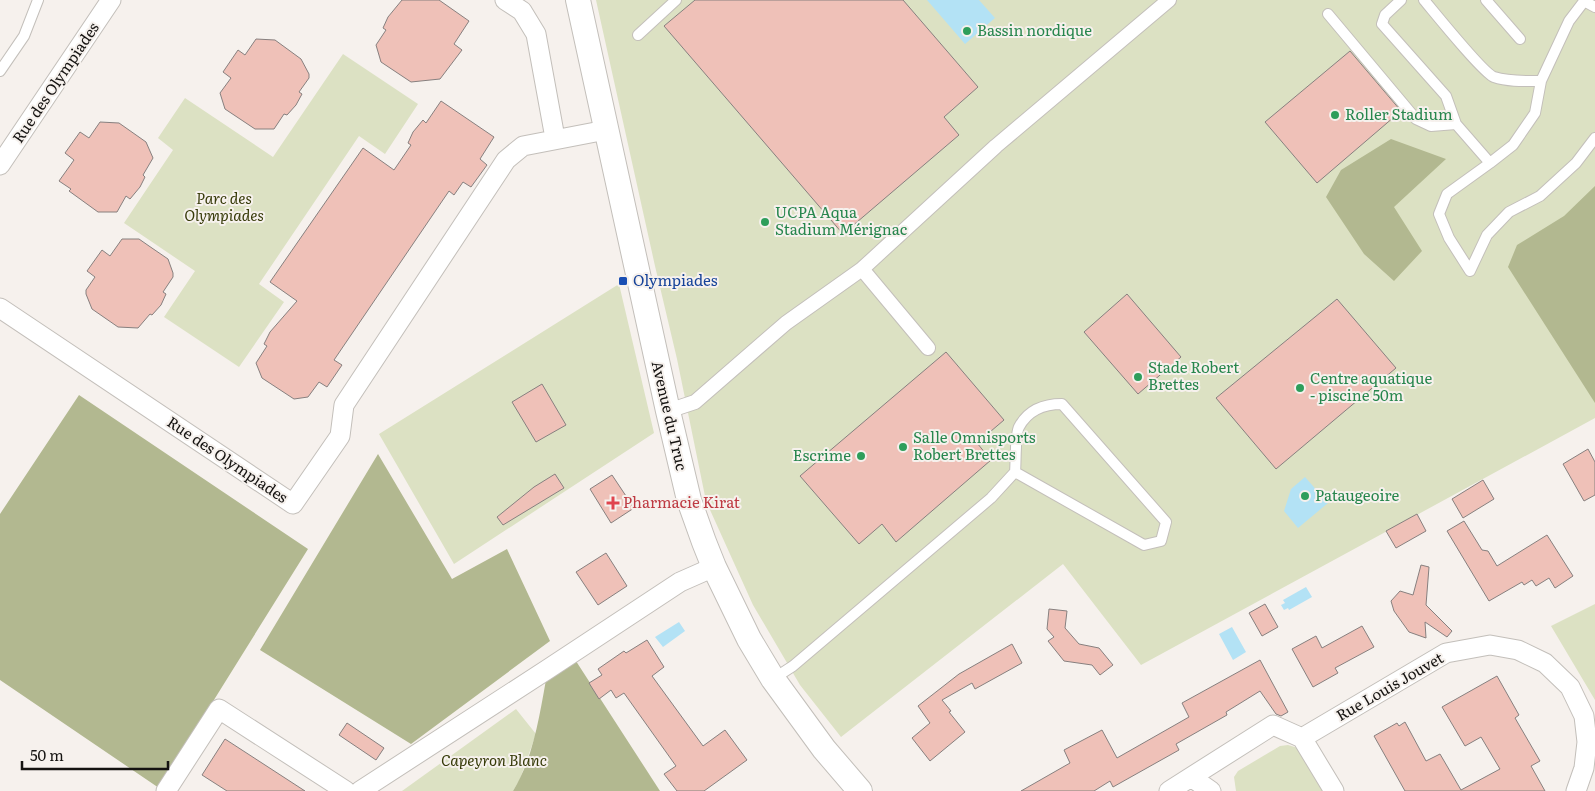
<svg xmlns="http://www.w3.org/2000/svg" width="1595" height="791" font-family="Literata,serif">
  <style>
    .green { fill: #dce1c3 }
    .forest { fill: #b2b890 }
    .water { fill: #b3e2f5 }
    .building { fill: #efc1b8; stroke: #87807f }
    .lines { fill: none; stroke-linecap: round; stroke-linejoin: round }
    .service-casing { stroke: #c3bfba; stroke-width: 12 }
    .pedestrian-casing { stroke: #c3bfba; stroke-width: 16 }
    .minor-casing { stroke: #c3bfba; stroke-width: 21 }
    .tertiary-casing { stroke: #c3bfba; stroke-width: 26 }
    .service { stroke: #fff; stroke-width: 10 }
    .pedestrian { stroke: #fff; stroke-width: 14 }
    .minor { stroke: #fff; stroke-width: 19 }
    .tertiary { stroke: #fff; stroke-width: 24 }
    .leisure-dot { fill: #2e9e5b; stroke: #f6f1ed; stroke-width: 2 }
    .transit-dot { fill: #1a4fb4; stroke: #f6f1ed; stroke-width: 2 }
    .health-dot { fill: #e0444e; stroke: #f6f1ed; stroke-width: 2 }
    .labels { text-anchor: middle; stroke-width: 4; stroke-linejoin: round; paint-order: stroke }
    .leisure-label { font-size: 15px; fill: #27864d; stroke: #f6f1ed; text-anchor: start }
    .street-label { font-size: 15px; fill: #151311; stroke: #f6f1ed }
    .park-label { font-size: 15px; font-style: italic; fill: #363a08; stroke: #f6f1ed }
    .transit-label { font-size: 15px; fill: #164399; stroke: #f6f1ed; text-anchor: start }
    .health-label { font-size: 15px; fill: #be3a42; stroke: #f6f1ed; text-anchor: start }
  </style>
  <rect width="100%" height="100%" fill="#f6f1ed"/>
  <path class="green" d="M596,0H1595V418L1141,665L1063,564L841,737L800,685L753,605L706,501L677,359L655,266Z
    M343,54L418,104L385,154L359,136L259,284L284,302L239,367L164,317L195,271L124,223L173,150L158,138L185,98L273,157Z
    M619,284L654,433L454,564L379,434Z
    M1595,604V700L1551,626Z
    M516,709L536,734L520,779L513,791H402Z
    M1288,745L1298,748L1324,791H1236L1234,777L1238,771L1280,746Z"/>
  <path class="forest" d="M1391,139L1446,159L1394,207L1422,251L1394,281L1364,254L1326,197L1341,170Z
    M1595,186V403L1508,267L1517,245L1564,216Z
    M79,395L308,549L159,788L0,680V514Z
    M378,454L452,579L507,549L550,641L411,744L260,650Z
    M574,658L660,791H513C535,755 540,711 548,669Z"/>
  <path class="water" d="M927,0H979L995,18L965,44Z
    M1305,477L1328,503L1298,528L1284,511L1291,489Z
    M1306,587L1312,597L1289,610L1288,608L1284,610L1281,605L1285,603L1283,600Z
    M679,622L685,631L663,647L655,637Z
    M1232,627L1246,652L1233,660L1219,634Z"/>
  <path class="building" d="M402,0H439L469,21L454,44L462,50L440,79L411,82L381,62L376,45L386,30L383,28L388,17Z
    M695,0H903L978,87L944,117L959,135L843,234L664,26Z
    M256,39L275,40L301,59L309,74V78L299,92L302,94L296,105L287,115L284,114L274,129H255L225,109L220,93L231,78L223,72L238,50L245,55Z
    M1350,51L1401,111L1317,183L1265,122Z
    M441,101L494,137L480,159L487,165L471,187L463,182L454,195L449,191L334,360L342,365L327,387L319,382L308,397L294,399L262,378L256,363L267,346L264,344L270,332L297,301L270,282L363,148L394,170L411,145L408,143L413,132L423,120L426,123Z
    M100,122L119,123L146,142L153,158L143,175L145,177L140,187L130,199L126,196L117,212H98L69,191L71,189L59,181L74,160L65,153L80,132L89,138Z
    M122,239H139L149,246L168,259L173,273V277L163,292L166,294L161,305L152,315L150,314L138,328L118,327L92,309L86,294V290L95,277L87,271L102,250L110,256Z
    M1127,294L1181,357L1138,394L1084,332Z
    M1337,299L1396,368L1276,469L1216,398Z
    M946,352L1004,420L977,443L991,460L896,542L882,524L859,544L800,476Z
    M542,384L566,425L536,442L512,402Z
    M1588,449L1595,462V495L1584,501L1563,464Z
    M555,474L564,488L503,525L497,517L534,487Z
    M612,475L634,508L611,523L590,489Z
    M1483,480L1494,499L1463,518L1452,499Z
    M1417,514L1426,531L1396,548L1386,531Z
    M1464,521L1482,550L1488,551L1497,566L1547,535L1573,576L1555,588L1549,578L1536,586L1532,580L1524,585L1522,582L1489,601L1447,531Z
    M606,553L627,586L598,605L576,572Z
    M1421,565L1429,567L1426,605L1452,631L1447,637L1425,622L1426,638L1409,632L1394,611L1391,601L1400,591L1413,595Z
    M1265,604L1278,627L1262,636L1249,613Z
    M1049,609L1067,611L1065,628L1079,644L1099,648L1113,665L1100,675L1092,665L1064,661L1048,641L1054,637L1047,629Z
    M1362,626L1374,647L1335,668L1338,673L1313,687L1292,649L1316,636L1322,648Z
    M647,640L664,667L652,676L703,746L725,730L747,760L704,791H677L664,774L676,766L624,693L616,698L611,690L599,699L589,683L602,675L598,669L624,651L626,653Z
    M1012,644L1022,663L975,689L972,683L942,700L951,711L949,712L965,732L930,761L912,738L930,723L918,706L959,674Z
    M1260,660L1288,712L1281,716L1276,714L1260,691L1226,712L1227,715L1176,744L1179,750L1113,787L1110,781L1094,791H1021L1070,763L1064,750L1102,730L1117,758L1189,717L1182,703Z
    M1497,676L1519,715L1515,718L1540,761L1531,766L1545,791H1405L1374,736L1397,723L1399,726L1405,722L1426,761L1440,754L1461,790L1500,769L1481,737L1465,746L1442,707Z
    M347,723L384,748L376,760L339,735Z
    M225,739L305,791H227L202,775Z"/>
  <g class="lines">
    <defs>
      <path id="service" d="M1401,0L1385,15L1382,24L1446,96L1456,124L1490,163L1447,194L1439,214L1449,238L1470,271L1487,235L1509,212L1540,196L1576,163L1595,138
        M1424,0C1435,13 1483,73 1494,77C1509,82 1526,81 1541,81L1569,21L1585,0
        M1486,0L1520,39
        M1584,1L1595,7
        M1328,14L1416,119L1431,126L1456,124
        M638,35L676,0
        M0,71L24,36L38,0
        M1490,163L1513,145L1535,113L1541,81
        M773,679L793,666L991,498L1015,472L1144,545L1161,541L1166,522L1062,404C1043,404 1028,410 1019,427C1015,434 1016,462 1015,472"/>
      <path id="pedestrian" d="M862,269L928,348
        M668,411L695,402L786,323L862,269L996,146L1169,0"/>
      <path id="minor" d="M505,0L522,11L536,34L555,138
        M0,165L111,0
        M0,308L293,504L340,436L344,405L506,160L523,146L606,130
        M1302,738L1446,653L1490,645L1518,650L1545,663L1570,687L1584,716L1587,742L1584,768L1576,791
        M1191,777L1211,791
        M166,791L219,709L346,791
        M360,791L548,669L680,582L714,567
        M1169,791L1273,725L1302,738L1334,791"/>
      <path id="tertiary" d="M578,0L668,411L689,500L704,542L714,567L749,639L773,679L824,749L860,791"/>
    </defs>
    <use href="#service" class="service-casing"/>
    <use href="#pedestrian" class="pedestrian-casing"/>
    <use href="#minor" class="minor-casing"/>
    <use href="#tertiary" class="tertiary-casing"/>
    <use href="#service" class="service"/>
    <use href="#pedestrian" class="pedestrian"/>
    <use href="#minor" class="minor"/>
    <use href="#tertiary" class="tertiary"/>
  </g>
  <g class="leisure-dot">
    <circle cx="967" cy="31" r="5"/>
    <circle cx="1335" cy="115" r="5"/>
    <circle cx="765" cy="222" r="5"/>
    <circle cx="1138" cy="377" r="5"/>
    <circle cx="1300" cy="388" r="5"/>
    <circle cx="903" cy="447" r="5"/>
    <circle cx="861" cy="456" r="5"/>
    <circle cx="1305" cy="496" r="5"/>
  </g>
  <rect class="transit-dot" x="618" y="276" width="10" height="10" rx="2.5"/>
  <path class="health-dot" d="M610.5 495.5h5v5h5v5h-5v5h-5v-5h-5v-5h5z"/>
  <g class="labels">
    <g class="leisure-label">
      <text x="977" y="36">Bassin nordique</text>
      <text x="1345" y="120">Roller Stadium</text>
      <text x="775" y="218">UCPA Aqua<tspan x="775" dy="17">Stadium Mérignac</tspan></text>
      <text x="1148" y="373">Stade Robert<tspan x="1148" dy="17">Brettes</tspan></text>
      <text x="1310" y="384">Centre aquatique<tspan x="1310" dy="17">- piscine 50m</tspan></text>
      <text x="913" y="443">Salle Omnisports<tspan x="913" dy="17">Robert Brettes</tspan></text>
      <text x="851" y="461" text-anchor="end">Escrime</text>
      <text x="1315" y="501">Pataugeoire</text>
    </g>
    <g class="street-label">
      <text transform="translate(56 83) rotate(-56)" y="5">Rue des Olympiades</text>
      <text transform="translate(669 416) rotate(77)" y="5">Avenue du Truc</text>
      <text transform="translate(227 460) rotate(34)" y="5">Rue des Olympiades</text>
      <text transform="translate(1390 687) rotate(-30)" y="5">Rue Louis Jouvet</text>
    </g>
    <g class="park-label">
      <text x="224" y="204">Parc des<tspan x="224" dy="17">Olympiades</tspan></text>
      <text x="494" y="766">Capeyron Blanc</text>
    </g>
    <g class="transit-label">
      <text x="633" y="286">Olympiades</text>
    </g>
    <g class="health-label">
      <text x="623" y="508">Pharmacie Kirat</text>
    </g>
  </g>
  <path d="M22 761v8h146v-8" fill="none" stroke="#151311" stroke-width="2.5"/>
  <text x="30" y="761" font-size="15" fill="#151311" stroke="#f6f1ed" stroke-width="4" paint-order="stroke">50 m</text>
</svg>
